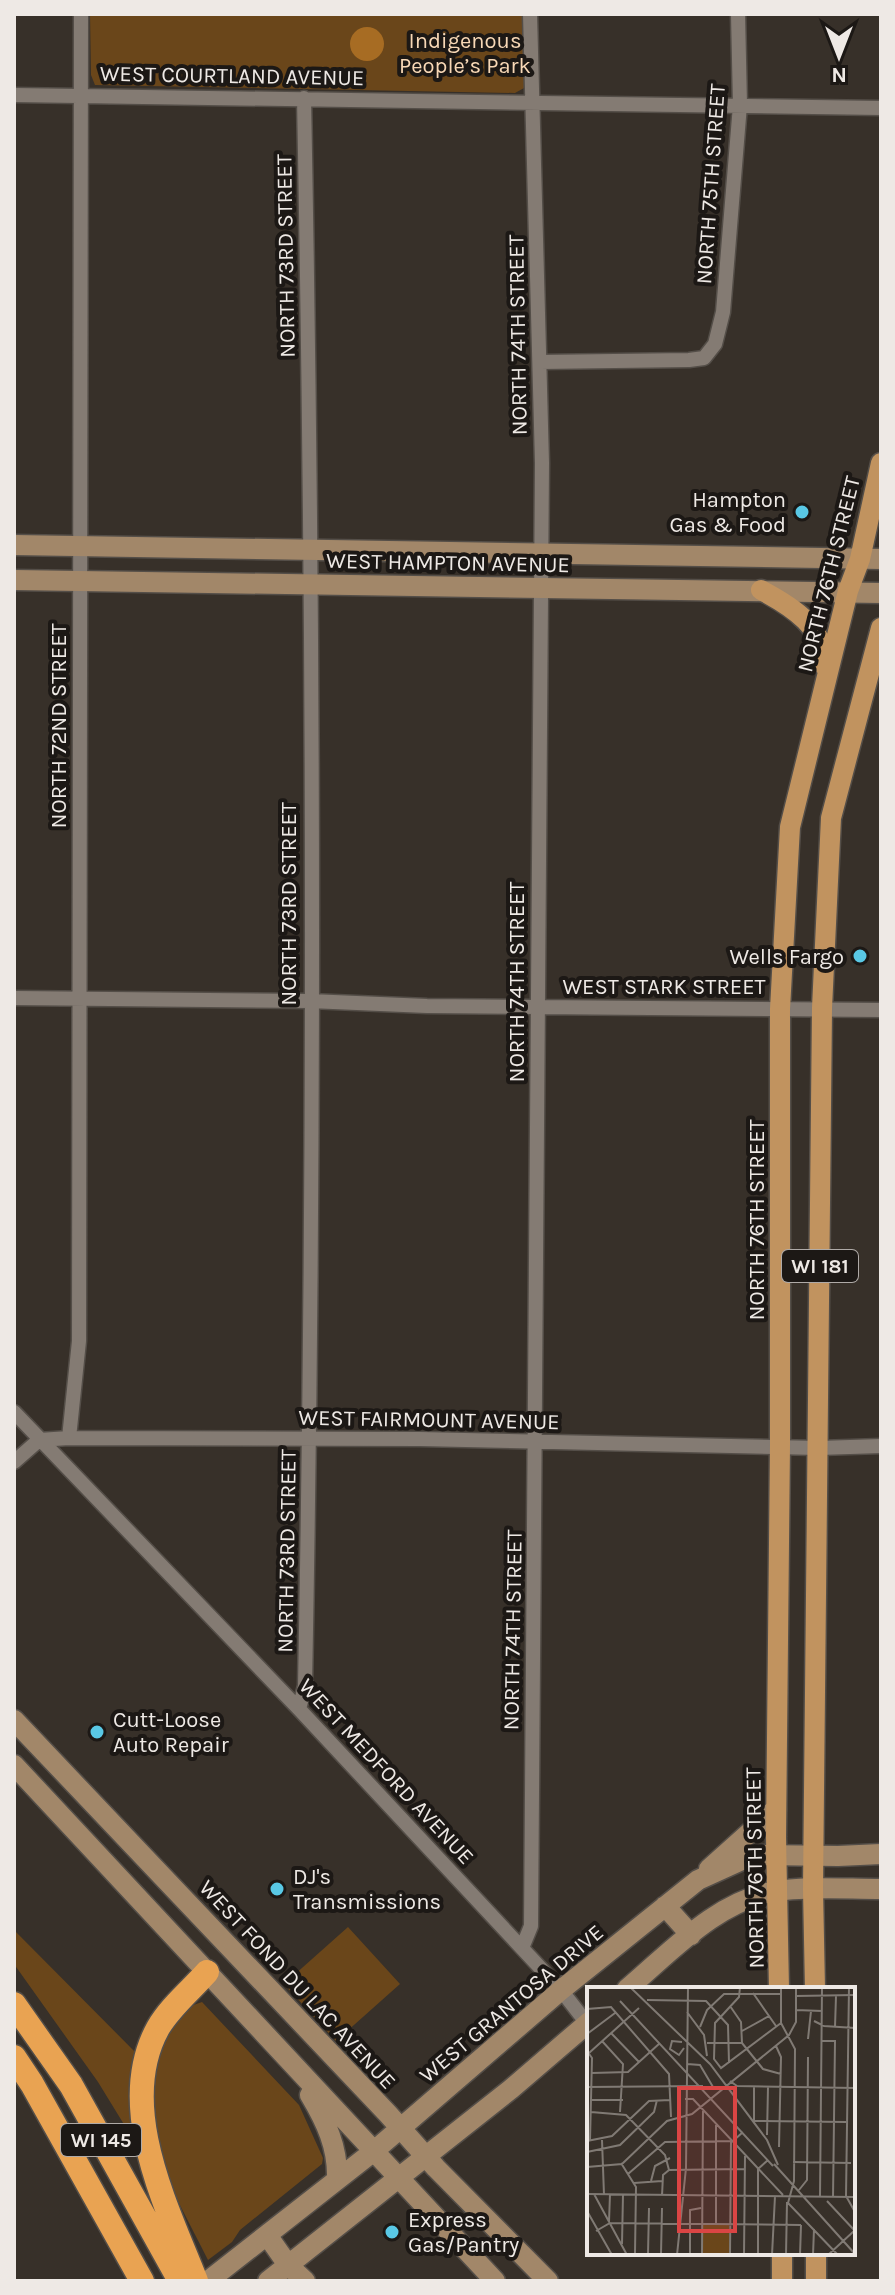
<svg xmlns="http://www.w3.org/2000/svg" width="895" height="2295" font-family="Karla,sans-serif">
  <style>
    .green { fill: #6a461a }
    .water { fill: #a76c23 }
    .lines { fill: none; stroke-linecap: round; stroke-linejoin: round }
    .street-casing { stroke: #544e48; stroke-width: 17 }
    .secondary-casing { stroke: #544e48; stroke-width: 23 }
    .primary-casing { stroke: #544e48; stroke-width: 23 }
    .highway-casing { stroke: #544e48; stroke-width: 27 }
    .street { stroke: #847b73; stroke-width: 14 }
    .secondary { stroke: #a28769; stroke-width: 20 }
    .primary { stroke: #c1935f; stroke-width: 20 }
    .highway { stroke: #e9a352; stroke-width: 24 }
    .poi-dot { fill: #59c8e5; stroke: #1c1815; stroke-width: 3 }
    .labels { text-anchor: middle; stroke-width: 8; stroke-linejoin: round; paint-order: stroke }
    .shield { fill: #1c1815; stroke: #afaaa7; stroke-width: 2 }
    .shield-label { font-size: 20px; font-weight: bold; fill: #eee9e5 }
    .park-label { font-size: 22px; fill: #f8d8b6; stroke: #1c1815 }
    .street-label { font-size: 22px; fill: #eee9e5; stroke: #1c1815 }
    .poi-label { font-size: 22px; fill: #eee9e5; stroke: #1c1815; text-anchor: start }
    .inset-river { fill: none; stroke: #a76c23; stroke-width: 4 }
    .inset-road { fill: none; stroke: #807a74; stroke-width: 2 }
    .view { fill: #da4544; fill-opacity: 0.15; stroke: #da4544; stroke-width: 4 }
    .inset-edge { fill: none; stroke: #eee9e5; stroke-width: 4 }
  </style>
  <rect width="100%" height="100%" fill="#373029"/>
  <path class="green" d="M90,14H525L526,82L524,88L515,93L95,85L91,75Z
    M348,1927L400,1984L336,2041L284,1984Z
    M14,1930L141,2058L136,2144L98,2082L14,1964Z
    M202,2002L299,2105L323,2158L322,2164L240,2230L232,2242L208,2260C183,2209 146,2151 151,2092C152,2080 156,2067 159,2056C164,2030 176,2009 202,2002Z"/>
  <path class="water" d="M350 44a17 17 0 1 1 34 0a17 17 0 1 1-34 0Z"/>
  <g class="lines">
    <defs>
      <path id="street" d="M14,95L881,108
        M540,362L689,360L704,358L715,344L723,312L740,105L738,14
        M14,998L310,1001L427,1006L881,1010
        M14,1412L299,1709L561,1990L589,2026
        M69,1438L79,1341L81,14
        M14,1462L39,1440L69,1438L420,1439L819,1448L881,1446
        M299,1709L305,1686C315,1157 314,627 304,98
        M522,1948L531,1926L542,463L530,14"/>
      <path id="secondary" d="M14,545L881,559
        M14,580L881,593
        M14,1720L388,2114L436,2168L548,2281
        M14,1765L495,2281
        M709,1869L776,1809
        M665,1906L691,1935
        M627,1989C671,1952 716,1901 776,1891C810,1886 846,1889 881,1889
        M310,2095C326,2122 338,2147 337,2179
        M267,2235L288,2265L305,2281
        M208,2281L374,2151L561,1990L698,1880L742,1860L762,1855L838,1856L881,1854
        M268,2281L511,2089L589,2022"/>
      <path id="primary" d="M761,590C795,608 824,627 826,668
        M779,1989L776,1837L780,1445V1009L790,827L848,591L860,559L881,463
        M815,1989L813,1889L822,1008L831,818L881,628
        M782,2281V2253
        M816,2281V2253"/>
      <path id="highway" d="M14,2004L71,2085L180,2281
        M14,2057L32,2084L142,2281
        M196,2281C167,2207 115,2106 158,2028C170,2007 191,1990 207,1972"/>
    </defs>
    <use href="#street" class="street-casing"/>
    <use href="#secondary" class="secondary-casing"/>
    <use href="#primary" class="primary-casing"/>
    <use href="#highway" class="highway-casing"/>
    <use href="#street" class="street"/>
    <use href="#secondary" class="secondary"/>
    <use href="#primary" class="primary"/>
    <use href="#highway" class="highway"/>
  </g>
  <g class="poi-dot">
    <circle cx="802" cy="512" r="8"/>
    <circle cx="860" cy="956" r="8"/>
    <circle cx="97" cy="1732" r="8"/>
    <circle cx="277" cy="1889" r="8"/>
    <circle cx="392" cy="2232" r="8"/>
  </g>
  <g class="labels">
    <g class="shield">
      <rect x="782" y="1250" width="76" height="32" rx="6"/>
      <rect x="61" y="2124" width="80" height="32" rx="6"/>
    </g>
    <g class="shield-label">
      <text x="820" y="1273">WI 181</text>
      <text x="101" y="2147">WI 145</text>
    </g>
    <g class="park-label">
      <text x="465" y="48">Indigenous<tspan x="465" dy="25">People’s Park</tspan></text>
    </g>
    <g class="street-label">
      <text transform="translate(232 75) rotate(1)" y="8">WEST COURTLAND AVENUE</text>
      <text transform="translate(710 184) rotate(-86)" y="8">NORTH 75TH STREET</text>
      <text transform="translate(285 256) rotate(-91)" y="8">NORTH 73RD STREET</text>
      <text transform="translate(517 335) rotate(-91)" y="8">NORTH 74TH STREET</text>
      <text transform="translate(448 562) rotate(1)" y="8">WEST HAMPTON AVENUE</text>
      <text transform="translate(828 574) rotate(-76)" y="8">NORTH 76TH STREET</text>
      <text transform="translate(58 726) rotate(-90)" y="8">NORTH 72ND STREET</text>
      <text transform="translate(288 904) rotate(-90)" y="8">NORTH 73RD STREET</text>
      <text transform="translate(516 982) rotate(-90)" y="8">NORTH 74TH STREET</text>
      <text x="664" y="994">WEST STARK STREET</text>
      <text transform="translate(756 1220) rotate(-90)" y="8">NORTH 76TH STREET</text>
      <text transform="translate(429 1419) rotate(1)" y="8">WEST FAIRMOUNT AVENUE</text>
      <text transform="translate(286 1551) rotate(-89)" y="8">NORTH 73RD STREET</text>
      <text transform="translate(512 1630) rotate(-89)" y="8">NORTH 74TH STREET</text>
      <text transform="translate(387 1771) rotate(47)" y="8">WEST MEDFORD AVENUE</text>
      <text transform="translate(754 1868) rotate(-91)" y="8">NORTH 76TH STREET</text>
      <text transform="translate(298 1984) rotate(47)" y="8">WEST FOND DU LAC AVENUE</text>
      <text transform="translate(511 2003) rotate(-40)" y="8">WEST GRANTOSA DRIVE</text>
    </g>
    <g class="poi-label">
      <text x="786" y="507" text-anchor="end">Hampton<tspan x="786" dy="25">Gas &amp; Food</tspan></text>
      <text x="844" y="964" text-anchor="end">Wells Fargo</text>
      <text x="113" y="1727">Cutt-Loose<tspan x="113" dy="25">Auto Repair</tspan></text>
      <text x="293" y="1884">DJ's<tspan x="293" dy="25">Transmissions</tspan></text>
      <text x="408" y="2227">Express<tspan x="408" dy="25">Gas/Pantry</tspan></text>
    </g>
  </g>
  <g transform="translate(587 1987)">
    <rect width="268" height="268" fill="#373029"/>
    <path d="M116,238H142L143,268H116Z" fill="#6a461a"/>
    <path class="inset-river" d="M268,104V192"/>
    <path class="inset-road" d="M43,0L123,77L180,153L191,178M153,0L152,10L128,36L127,72L134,81L194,36M262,0L259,209L268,225M166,6L189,39M209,9L268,8M60,13L119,14L141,38L142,76M33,14L186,179M143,19L154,35L155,56M0,22L24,20L82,87L84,130M209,23L235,24M100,25L117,48L120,69M227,34L237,39L268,41M194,36L208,62L207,194L201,216M194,36V0M113,40L120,23L137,7H194M248,40L249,9M155,44L182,29M24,46L52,75M0,47L28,26M221,52L224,24M15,54L36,77L33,125M234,54H248L246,211M95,55L85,54L83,62L92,68L97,61M120,56H155M155,56L176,82L194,87M189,59L194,70L192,160M0,64L5,71L3,154M2,66L52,21M100,77L113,78L126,100M5,86L41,85L73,56M143,94L150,99L268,101M0,100L116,99M167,100V134L259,135M98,112H106L196,208M4,113H36M4,125L39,128L78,168L82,183M180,148L181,100M15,153L17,208M0,154L25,149L62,114L83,113M0,165L33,158L67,125L70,113M206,175L264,176M34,176L49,200L48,266M187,177L268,267M0,180L35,177L80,134L105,127L202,48L209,35V0M82,183L157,182M41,187L78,155L146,154L156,145M64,194L68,179L83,171M47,196L75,194M212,203L220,193L221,70M0,207L268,210M7,207L40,268M75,209L76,188L82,183M233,210L235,0M240,214L268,244M201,216L251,268M0,224L25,268M22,235L23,207M129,238V138M9,244L23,236L214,238M35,257L36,207M61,267L62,221M74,267L75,221M45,268H95M90,268L99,181L101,0M103,268V223L114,221M115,268L116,122M143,268L144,154M157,268L158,169M171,268V182L181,173M185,268L188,209M199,268L200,215M213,268L214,238M226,268L227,242M241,268L267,244"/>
    <path class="view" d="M92,101H148V244H92Z"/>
    <rect width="268" height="268" class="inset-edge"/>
  </g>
  <rect width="895" height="2295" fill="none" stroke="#eee9e5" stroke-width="32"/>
  <g transform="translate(839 56) rotate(180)" stroke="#1c1815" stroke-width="6" paint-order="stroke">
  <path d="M0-6L14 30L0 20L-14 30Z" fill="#eee9e5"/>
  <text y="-12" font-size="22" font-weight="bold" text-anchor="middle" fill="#eee9e5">N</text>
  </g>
</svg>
